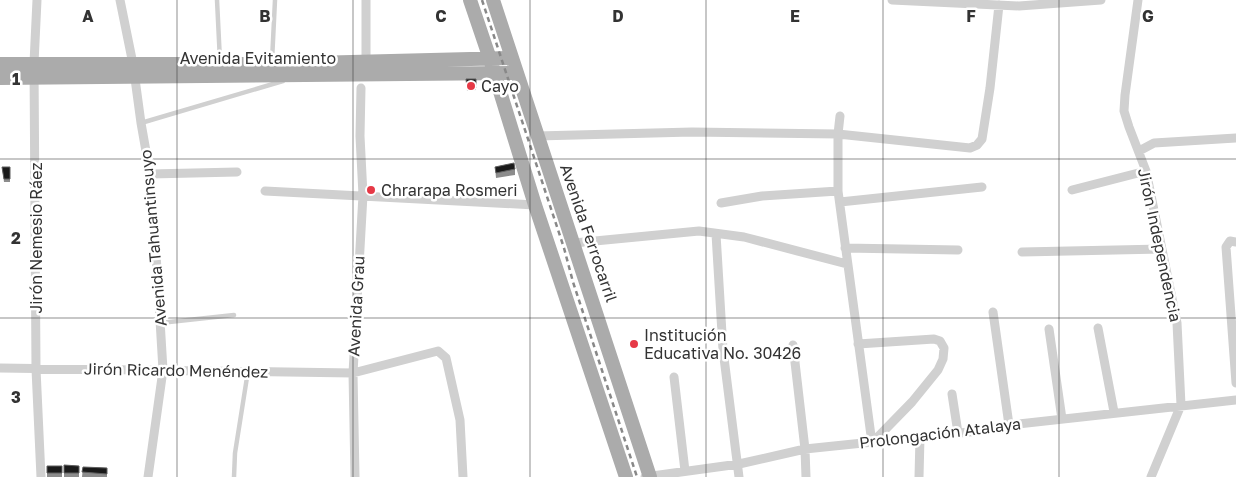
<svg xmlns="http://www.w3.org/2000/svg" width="1236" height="477" font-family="'Golos Text',sans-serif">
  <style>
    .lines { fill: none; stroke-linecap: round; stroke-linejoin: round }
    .lane { stroke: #d0d0d0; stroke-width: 4.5 }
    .street { stroke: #d0d0d0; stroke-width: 9 }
    .primary { stroke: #ababab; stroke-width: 14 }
    .rail { stroke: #888; stroke-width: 2.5; stroke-dasharray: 5 4; stroke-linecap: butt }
    .wall { fill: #8c8c8c }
    .building { fill: #1a1a1a; stroke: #5f5f5f }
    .grid { fill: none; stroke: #333; stroke-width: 1; stroke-opacity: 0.55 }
    .poi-dot { fill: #e63946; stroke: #fff; stroke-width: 2 }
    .labels { text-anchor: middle; stroke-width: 5; stroke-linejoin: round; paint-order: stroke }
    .street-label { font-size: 16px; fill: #333; stroke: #fff }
    .poi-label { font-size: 16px; fill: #333; stroke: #fff; text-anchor: start }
    .grid-label { font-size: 16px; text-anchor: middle; font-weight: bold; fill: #333; stroke: #fff; stroke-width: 5; stroke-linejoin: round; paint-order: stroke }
  </style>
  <rect width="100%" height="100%" fill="#fff"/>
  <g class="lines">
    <path class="lane" d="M217,0L220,61
      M272,61L275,0
      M141,123L283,81
      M160,323L234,315
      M234,477L235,453L248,371"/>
    <path class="street" d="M37,0L34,63L36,369L41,477
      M120,0L133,64L141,123L150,174L154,220L163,370L148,477
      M366,0V62
      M892,0L1019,6L1101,0
      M1138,0L1125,95L1124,111L1129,127L1146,171L1177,323L1181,405L1151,477
      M840,116L838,134V191L872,443
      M537,136L692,132L838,134L970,148L977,145L982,139L990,88L999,5
      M1139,151L1154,143L1236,138
      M150,174L237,172
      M1072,190L1146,171
      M265,191L535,205
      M840,202L982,187
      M721,203L762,196L838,191
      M716,234L723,350L739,477
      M1236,242L1230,241L1226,247L1236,383
      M574,243L699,231L744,237L847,264
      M845,248L958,250
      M1022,252L1162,249
      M993,312L1009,425
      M1098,328L1114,412
      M1049,329L1062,419
      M858,344L934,339L940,341L944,348L943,359L938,370L912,402L872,443
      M793,345L805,449L806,477
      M0,368L353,373L438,351L446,358L460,420L463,477
      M674,377L685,471
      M952,394L958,433
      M355,477L353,373L363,195L360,136L361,88
      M645,477L739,464L805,449L979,431L1009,425L1236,400
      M919,477L920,437"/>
    <path class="primary" d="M470,0L490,59L535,205L626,477
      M493,0L650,477
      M0,64H272L511,58
      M0,78L516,73"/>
    <path class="rail" d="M482,0L564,248L573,282L637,477"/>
  </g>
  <path class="wall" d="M466,79H476V90L467,91Z
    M2,167H10V182H4Z
    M495,167L515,169V175L496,178Z
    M64,465L79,466V477H64Z
    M47,466H62V477H47Z
    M83,467L107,468V477H82Z"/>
  <path class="building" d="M466,79H476V88H467Z
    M514,163L515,169L496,173L495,167Z
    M2,167H10V179H4Z
    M64,465L79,466V473H64Z
    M47,466H62V473H47Z
    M83,467L107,468V474L82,472Z"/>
  <path class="grid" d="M177,0V477M353,0V477M530,0V477M706,0V477M883,0V477M1059,0V477M0,159H1236M0,318H1236"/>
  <g class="poi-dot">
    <circle cx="471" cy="86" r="5"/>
    <circle cx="371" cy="190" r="5"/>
    <circle cx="634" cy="344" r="5"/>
  </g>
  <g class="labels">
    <g class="street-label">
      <text x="258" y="64">Avenida Evitamiento</text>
      <text transform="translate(589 233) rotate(71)" y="6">Avenida Ferrocarril</text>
      <text transform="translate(36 238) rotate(-90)" y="6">Jirón Nemesio Ráez</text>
      <text transform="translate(153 238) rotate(-95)" y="6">Avenida Tahuantinsuyo</text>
      <text transform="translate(1160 245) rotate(78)" y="6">Jirón Independencia</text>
      <text transform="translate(356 306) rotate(-87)" y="6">Avenida Grau</text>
      <text transform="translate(176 370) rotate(1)" y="6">Jirón Ricardo Menéndez</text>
      <text transform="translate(940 433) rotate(-7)" y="6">Prolongación Atalaya</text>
    </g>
    <g class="poi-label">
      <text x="481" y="92">Cayo</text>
      <text x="381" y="196">Chrarapa Rosmeri</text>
      <text x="644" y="341">Institución<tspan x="644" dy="18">Educativa No. 30426</tspan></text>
    </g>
  </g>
  <g class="grid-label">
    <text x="88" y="22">A</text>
    <text x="265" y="22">B</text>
    <text x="441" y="22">C</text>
    <text x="618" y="22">D</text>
    <text x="795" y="22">E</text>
    <text x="971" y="22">F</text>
    <text x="1148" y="22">G</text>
    <text x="16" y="85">1</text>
    <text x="16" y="244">2</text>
    <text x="16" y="403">3</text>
  </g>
</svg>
